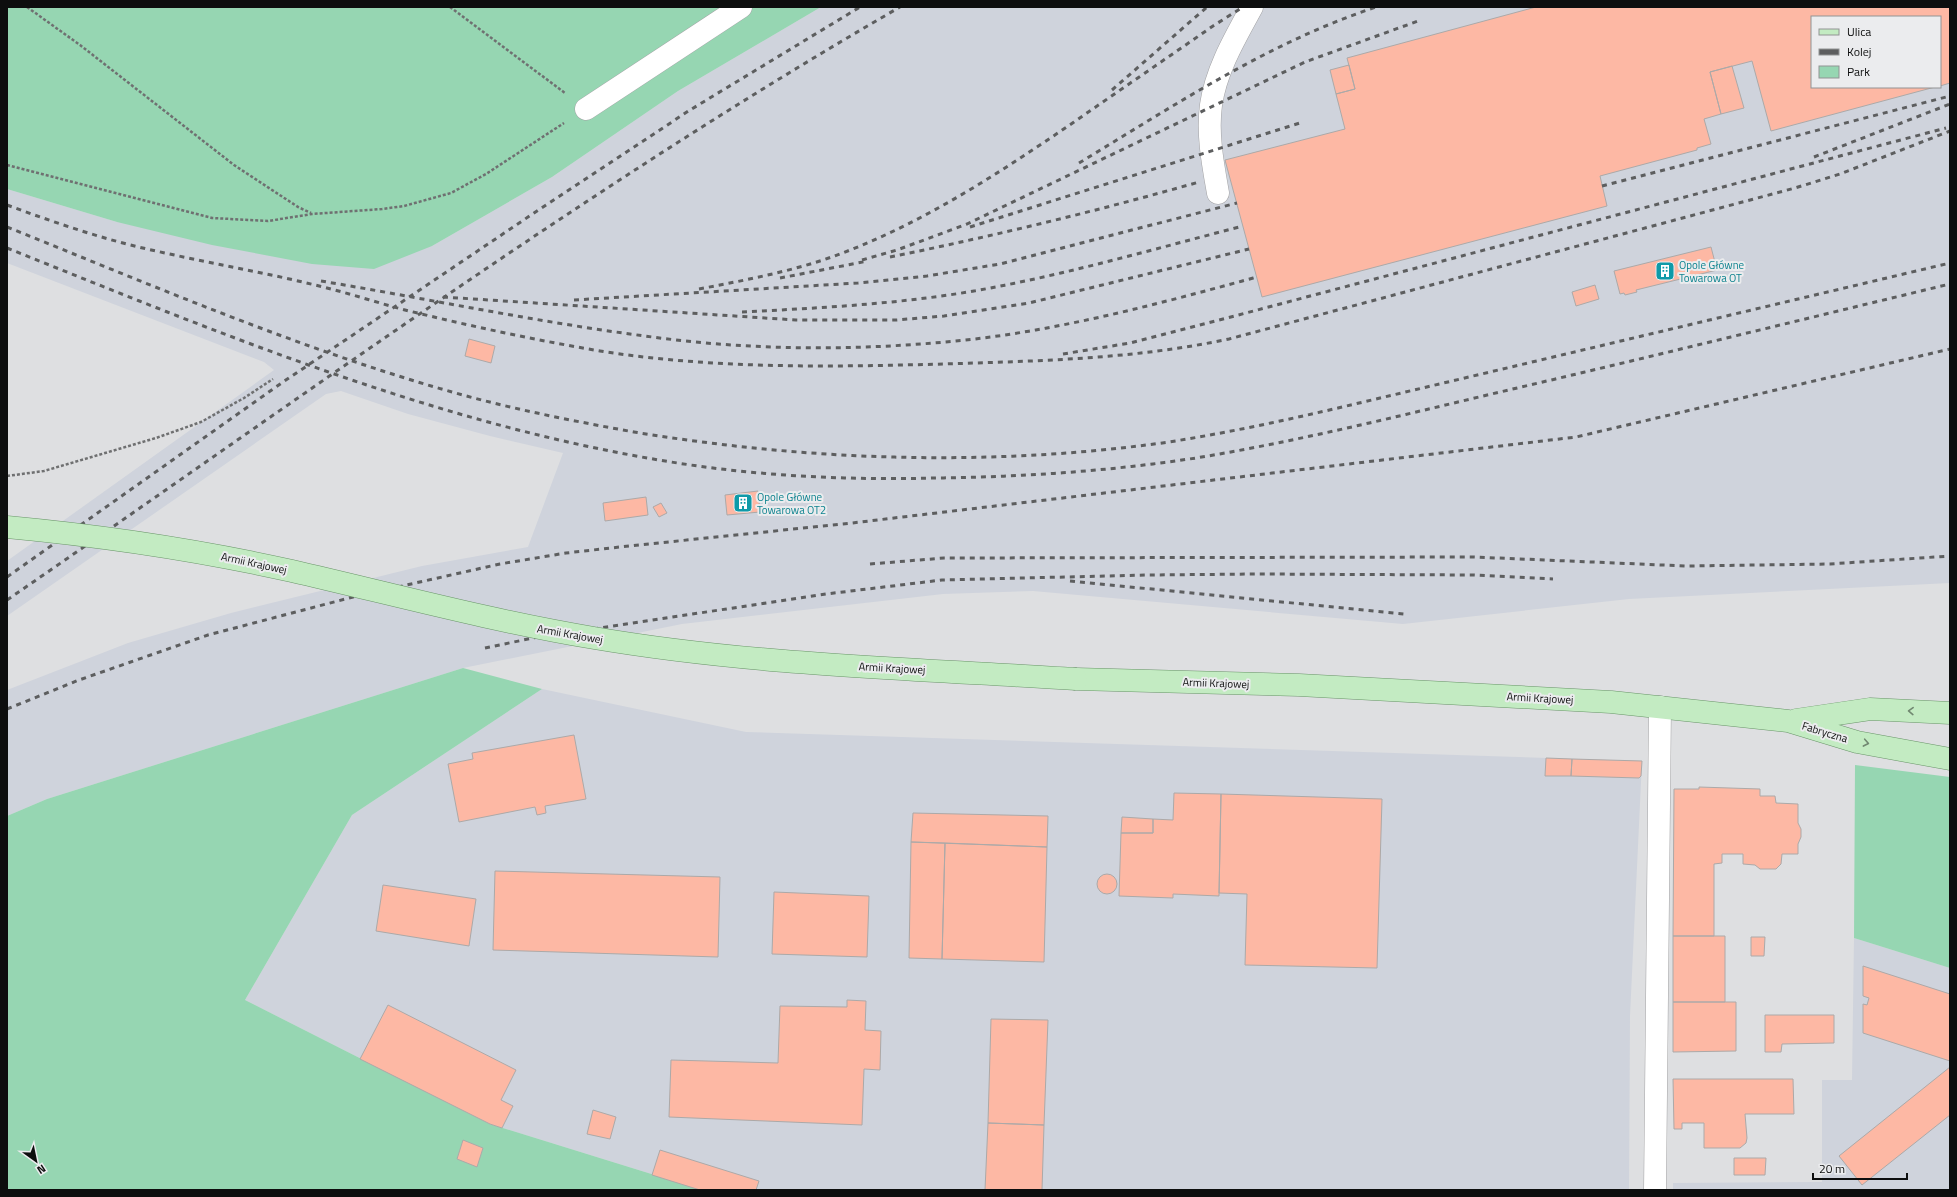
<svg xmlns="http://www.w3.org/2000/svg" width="1957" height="1197" font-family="'Titillium Web',sans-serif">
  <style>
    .built { fill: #cfd3dc; fill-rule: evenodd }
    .green { fill: #96d6b2 }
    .building { fill: #fdb8a4; stroke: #aca9a8 }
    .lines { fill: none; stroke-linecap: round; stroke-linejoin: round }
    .minor-casing { stroke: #a2a2a4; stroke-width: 23 }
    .major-casing { stroke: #699569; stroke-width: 23 }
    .path { stroke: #6f7071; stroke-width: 2.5; stroke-dasharray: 3 2; stroke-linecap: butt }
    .minor { stroke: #fff; stroke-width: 22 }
    .major { stroke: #c3ebc2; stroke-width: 22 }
    .rail { stroke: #5d5e5f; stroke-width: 3; stroke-dasharray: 5 5; stroke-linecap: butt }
    .major-bridge-casing { stroke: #699569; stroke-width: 23; stroke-linecap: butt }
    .major-bridge { stroke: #c3ebc2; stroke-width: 22 }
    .oneway { stroke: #718871 }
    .labels { text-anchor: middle; stroke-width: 4; stroke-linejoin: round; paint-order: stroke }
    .culture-label { font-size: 11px; fill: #0d838f; stroke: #ebecee; text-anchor: start }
    .street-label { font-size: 11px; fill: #0d0e0e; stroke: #ebecee }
  </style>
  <rect width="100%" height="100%" fill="#dedfe1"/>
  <path class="built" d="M821,7H1950V583L1629,599L1403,624L1033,591L943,594L682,624L463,668L47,799L7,816V690L128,643L231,613L422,566L528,547L563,453L490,436L408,414L341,391L326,394L7,616V561L274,370L264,362L7,263V189L117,222L432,246L552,177L678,91ZM1812,17H1940V87H1812Z
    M542,689L746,732L1642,761L1630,1016L1629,1190H703L490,1124L245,1000L352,815Z
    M1854,938L1950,968V1190H1673V1183L1822,1182V1080H1852Z"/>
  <path class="green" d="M7,7H821L678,91L552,177L432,246L374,269L312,264L212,245L117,222L7,189Z
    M463,668L542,689L352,815L245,1000L490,1124L703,1190H7V816L47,799Z
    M1855,765L1950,777V968L1854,938Z"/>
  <path class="building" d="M1536,7H1950V83L1940,86V17H1812V87H1935L1771,131L1752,61L1710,72L1721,114L1704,119L1711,144L1697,148V150L1600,176L1607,206L1262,297L1225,160L1345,129L1336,94L1355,89L1347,58Z
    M1349,65L1355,89L1336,94L1330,70Z
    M1732,66L1744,108L1721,114L1710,72Z
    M1711,247L1717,270L1636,290L1637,292L1625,295L1624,293L1620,294L1614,271Z
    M1595,285L1599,299L1576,306L1572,292Z
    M469,339L495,346L491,363L465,356Z
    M758,491L760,512L727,515L725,495Z
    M646,497L648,515L605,521L603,503Z
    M661,503L667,513L659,517L653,507Z
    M574,735L586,799L545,806L546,813L537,815L535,807L459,822L448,764L473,759L472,753Z
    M1546,758L1572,759L1571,776H1545Z
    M1572,759L1642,761L1641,776L1639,778L1571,776Z
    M1699,787L1760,789V796H1775L1776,803L1798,804V823L1801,829V837L1798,844V854H1782L1781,864L1776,869H1760L1755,865L1743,864V854H1722V863L1714,864V936H1673L1674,789H1699Z
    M1174,793L1221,794L1219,896L1173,894V898L1119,896L1121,833H1153V819L1173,820Z
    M1221,794L1382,799L1377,968L1245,965L1247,894L1219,893Z
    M913,813L1048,816L1047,847L911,842Z
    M1122,817L1153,819V833H1121Z
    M911,842L945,843L942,959L909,958Z
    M945,843L1047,847L1044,962L942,959Z
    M495,871L720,877L718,957L493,950Z
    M1097 884a10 10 0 1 1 20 0a10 10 0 1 1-20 0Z
    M383,885L476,899L469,946L376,931Z
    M774,892L869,896L867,957L772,954Z
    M1673,936H1725V1002H1673Z
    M1751,937H1765L1764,956H1751Z
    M1863,966L1950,994V1061L1863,1033V1004L1867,1005L1869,998L1863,996Z
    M847,1000L866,1001L865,1030L881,1031L880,1070L864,1069L862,1125L669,1117L671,1060L778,1063L780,1006L847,1007Z
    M1673,1002H1736V1051L1673,1052Z
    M388,1005L516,1070L501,1100L513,1106L502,1128L490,1124L360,1059Z
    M1765,1015H1834V1043L1782,1044L1781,1052H1765Z
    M991,1019L1048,1020L1044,1125L988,1123Z
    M1950,1067V1115L1862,1185L1839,1156Z
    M1673,1079H1793L1794,1114H1745L1747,1138L1746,1143L1740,1148H1704V1123H1682V1129H1674Z
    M593,1110L616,1117L610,1139L587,1134Z
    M988,1123L1044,1125L1042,1190H985Z
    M463,1140L483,1148L477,1167L457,1159Z
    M660,1150L759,1181L756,1190H700L652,1175Z
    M1734,1158H1766L1765,1175H1734Z"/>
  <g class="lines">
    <defs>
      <path id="minor" d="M586,109L741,7
        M1218,193C1213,165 1207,134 1211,105C1216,70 1235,38 1252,7
        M1655,1190L1660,707"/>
      <path id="major" d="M1076,679L1299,685L1611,702L1788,721L1857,742L1950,759
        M1796,720L1870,709L1950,713"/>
    </defs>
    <use href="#minor" class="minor-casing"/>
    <use href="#major" class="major-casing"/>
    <path class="path" d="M27,7L80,45L234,165L298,207L311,213
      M450,7L565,93
      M7,165L212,218L268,221L312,214L382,209L404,206L451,193L486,174L564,123
      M7,476L44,471L156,438L201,422L244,398L273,379"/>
    <use href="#minor" class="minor"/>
    <use href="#major" class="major"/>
    <path class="rail" d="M1112,90L1207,7
      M1814,157L1950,104
      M1079,163C1175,105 1268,43 1376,7
      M1602,186L1950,96
      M7,205C56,223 105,240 156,251C209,263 262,272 315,285C345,292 375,302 405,310C470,326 535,340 600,351C714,369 829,367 943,364C1039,361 1135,359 1229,339L1795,188L1840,174L1950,131
      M7,227C154,286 300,349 452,392C512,409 573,421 634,432C811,461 991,467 1169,442C1226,433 1282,421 1338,408L1950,263
      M970,227L1303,122
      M7,248C234,339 461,434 705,467C781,477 859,480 936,478C1023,477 1110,471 1196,458C1299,441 1399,416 1500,392C1650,357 1800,320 1950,284
      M890,257C994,236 1097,211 1199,182
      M862,260L897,250L967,224L1305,62L1418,21
      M780,278L868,261
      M321,281C429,299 537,322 645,336C744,350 846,351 945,342C1051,333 1154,305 1257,277
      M699,289C741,281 783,273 823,260C914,229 995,176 1074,122C1120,90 1167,58 1213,26L1243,7
      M443,297L796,320H896L944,316L1029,303L1249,249
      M574,300L858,283L927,276L1000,264L1237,203
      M742,312C819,308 898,304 974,291C1065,275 1154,249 1243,226
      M1063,354L1130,343L1227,318L1946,128
      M870,564L944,558L1474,557L1686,566L1830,564L1950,556
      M7,577L283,382L534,213L690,110L860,7
      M1070,581L1404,614
      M7,600C301,398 590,186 900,7
      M485,648L533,638L826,594L942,580L1147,575L1258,574L1474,575L1553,579
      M7,709L79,680L208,635L353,597L500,564L566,553L629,546L852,523L1576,437L1950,349"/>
    <defs>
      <path id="major-bridge" d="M7,527C103,536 198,550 292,571C392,594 492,621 594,638C753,665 915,669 1076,679"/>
    </defs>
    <use href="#major-bridge" class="major-bridge-casing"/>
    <use href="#major-bridge" class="major-bridge"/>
  </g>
  <defs><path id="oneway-chevron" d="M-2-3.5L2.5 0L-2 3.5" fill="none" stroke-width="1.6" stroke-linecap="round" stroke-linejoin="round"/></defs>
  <g class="oneway">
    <use href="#oneway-chevron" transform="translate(1911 711) rotate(-178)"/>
    <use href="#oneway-chevron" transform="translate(1866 743) rotate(11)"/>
  </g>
  <defs>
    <symbol id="building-square" viewBox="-11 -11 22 22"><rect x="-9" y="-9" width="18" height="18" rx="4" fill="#0f9aa8" stroke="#ebecee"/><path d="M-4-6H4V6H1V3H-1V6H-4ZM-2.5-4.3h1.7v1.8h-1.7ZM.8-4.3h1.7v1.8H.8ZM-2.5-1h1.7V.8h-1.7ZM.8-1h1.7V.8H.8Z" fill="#fff"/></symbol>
  </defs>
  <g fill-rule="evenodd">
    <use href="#building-square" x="1654" y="260" width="22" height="22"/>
    <use href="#building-square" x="732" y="492" width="22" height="22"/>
  </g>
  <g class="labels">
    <g class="culture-label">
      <text x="1679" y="269">Opole Główne<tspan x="1679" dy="13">Towarowa OT</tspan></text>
      <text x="757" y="501">Opole Główne<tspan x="757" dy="13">Towarowa OT2</tspan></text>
    </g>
    <g class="street-label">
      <text transform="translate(254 563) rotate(12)" y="4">Armii Krajowej</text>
      <text transform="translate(570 634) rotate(10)" y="4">Armii Krajowej</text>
      <text transform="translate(892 668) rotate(3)" y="4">Armii Krajowej</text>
      <text transform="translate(1216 683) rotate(2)" y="4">Armii Krajowej</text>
      <text transform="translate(1540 698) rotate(3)" y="4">Armii Krajowej</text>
      <text transform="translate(1825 732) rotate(17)" y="4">Fabryczna</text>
    </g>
  </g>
  <rect width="1957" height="1197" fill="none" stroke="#0d0e0e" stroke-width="16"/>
  <rect x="1811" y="16" width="130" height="72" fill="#ebecee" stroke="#929394"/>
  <rect x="1819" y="29" width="20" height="6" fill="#c3ebc2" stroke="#929394"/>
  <text x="1847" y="36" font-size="12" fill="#0d0e0e">Ulica</text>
  <rect x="1819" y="49" width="20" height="6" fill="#5d5e5f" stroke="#929394"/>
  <text x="1847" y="56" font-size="12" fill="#0d0e0e">Kolej</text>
  <rect x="1819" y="66" width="20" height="12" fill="#96d6b2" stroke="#929394"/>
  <text x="1847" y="76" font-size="12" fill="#0d0e0e">Park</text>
  <g transform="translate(36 1161) rotate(147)" stroke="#ebecee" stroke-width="3" paint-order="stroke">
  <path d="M0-3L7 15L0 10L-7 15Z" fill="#0d0e0e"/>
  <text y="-6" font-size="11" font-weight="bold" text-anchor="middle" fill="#0d0e0e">N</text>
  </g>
  <path d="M1813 1173v6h94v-6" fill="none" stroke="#0d0e0e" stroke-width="2"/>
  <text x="1819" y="1173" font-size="12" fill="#0d0e0e" stroke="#ebecee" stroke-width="3" paint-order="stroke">20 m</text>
</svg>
